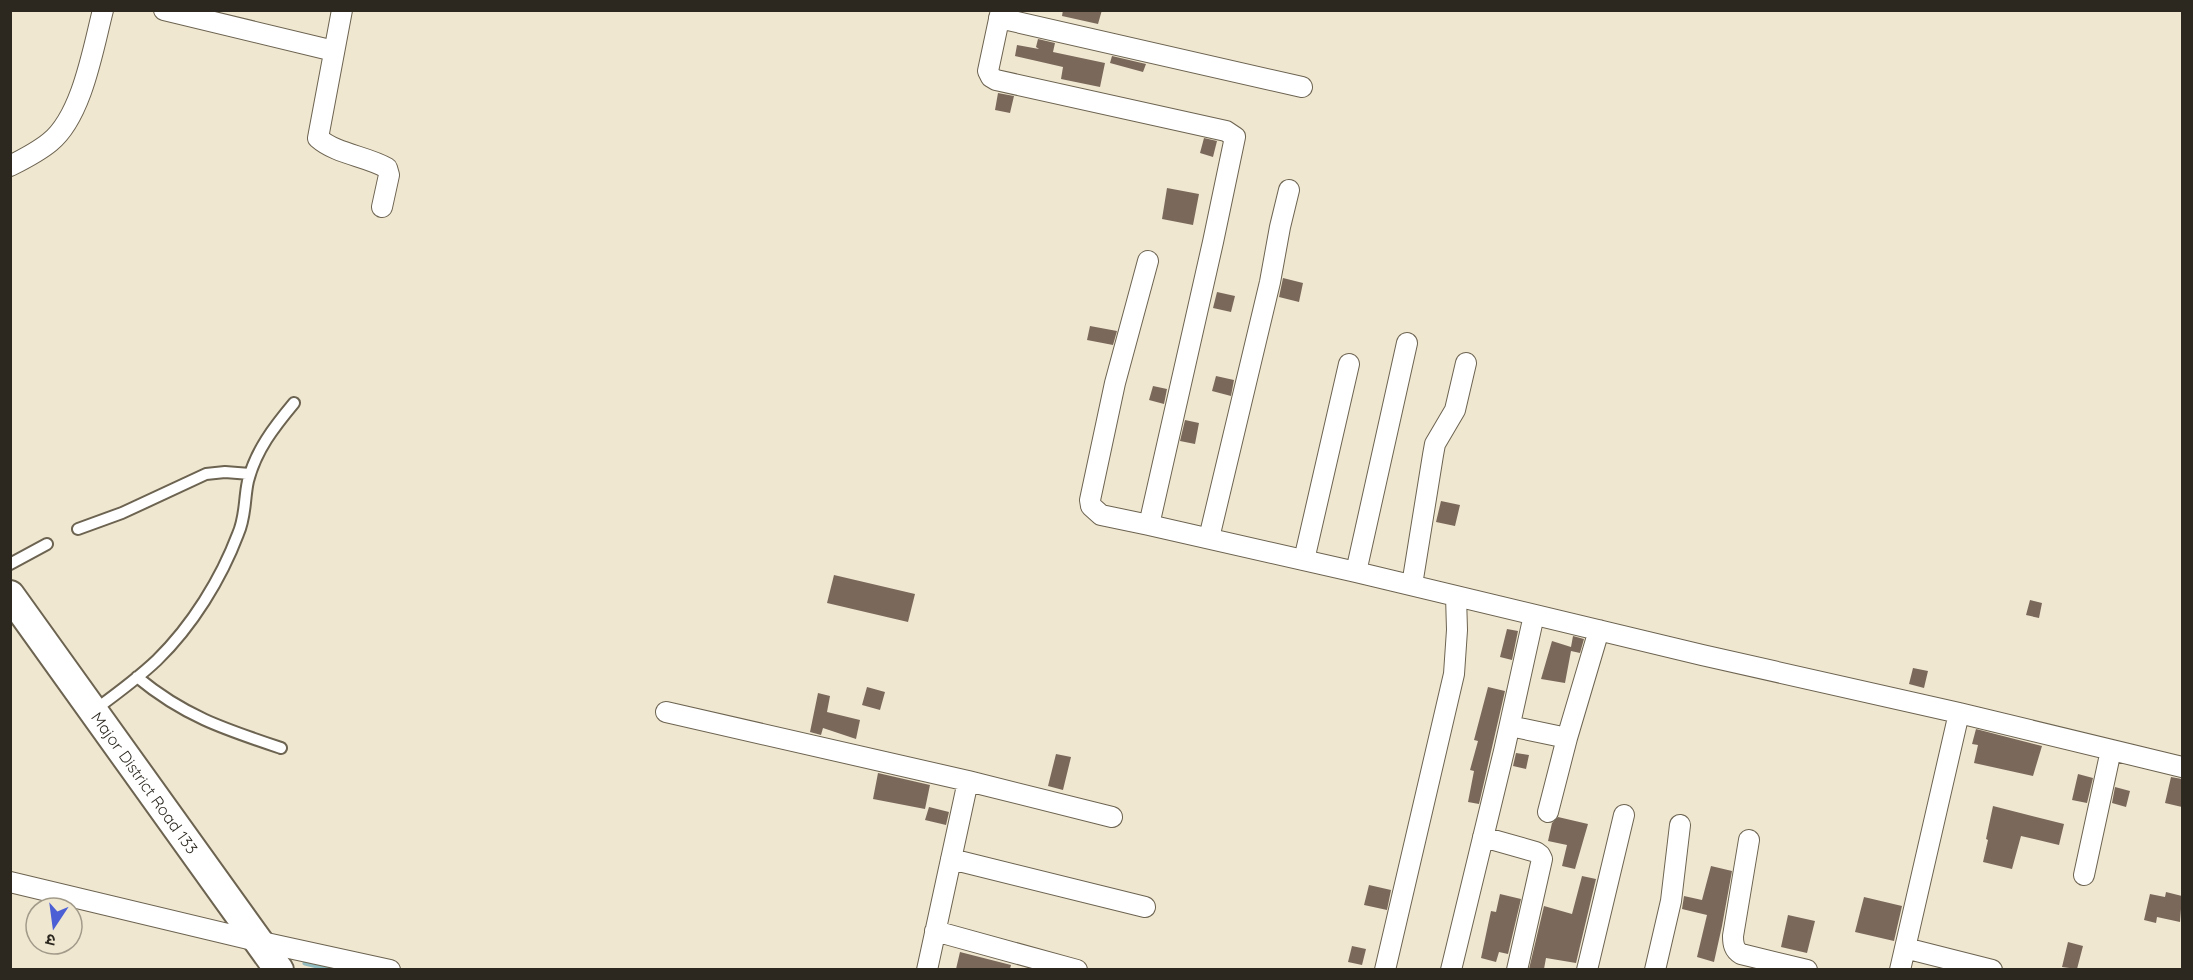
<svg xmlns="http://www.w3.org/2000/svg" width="2193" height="980" font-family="Quicksand,'Noto Sans Devanagari',sans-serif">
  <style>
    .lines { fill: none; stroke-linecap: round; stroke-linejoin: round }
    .stream { stroke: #93bec1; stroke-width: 5 }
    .building { fill: #7a695a }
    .lane-casing { stroke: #6c6350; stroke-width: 14 }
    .street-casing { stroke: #6c6350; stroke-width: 22 }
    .secondary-casing { stroke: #6c6350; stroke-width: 32 }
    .lane { stroke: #fff; stroke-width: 10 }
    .street { stroke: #fff; stroke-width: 20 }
    .secondary { stroke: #fff; stroke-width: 28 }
    .labels { text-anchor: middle; stroke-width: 6; stroke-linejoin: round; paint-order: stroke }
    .street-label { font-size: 16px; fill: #2c2820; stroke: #f0e7d1 }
  </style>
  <rect width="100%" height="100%" fill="#f0e7d1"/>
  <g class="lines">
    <path class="stream" d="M305,963L334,970"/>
  </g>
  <path class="building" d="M1063,10H1102L1098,24L1062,16Z
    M1038,39L1055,43L1053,52L1105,63L1100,87L1061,79L1063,67L1015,56L1017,45L1039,49L1036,47Z
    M1112,56L1146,64L1143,72L1110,63Z
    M998,93L1014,96L1010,113L995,110Z
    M1204,138L1217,141L1213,157L1200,153Z
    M1167,188L1199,194L1193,225L1162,219Z
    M1283,278L1303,283L1299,302L1279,297Z
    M1217,292L1235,296L1231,312L1213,308Z
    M1090,326L1117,331L1113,345L1087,340Z
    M1216,376L1234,380L1231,396L1212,391Z
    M1153,386L1167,389L1164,404L1149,400Z
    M1185,420L1199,423L1195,444L1180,441Z
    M1441,501L1460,505L1455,526L1436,522Z
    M834,575L915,594L908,622L827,603Z
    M2030,600L2042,603L2039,618L2026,615Z
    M1507,629L1518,631L1512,660L1500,657Z
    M1573,636L1584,639L1580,653L1571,651L1565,683L1541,679L1552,641L1571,647Z
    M1913,668L1928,671L1924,688L1909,684Z
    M867,687L885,692L880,710L862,705Z
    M1488,687L1505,691L1479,804L1468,802L1474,771L1470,770L1478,741L1474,740Z
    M818,693L830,696L827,712L860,720L856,739L823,728L821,735L810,732Z
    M1976,729L2042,746L2033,776L1974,763L1978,745L1972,744Z
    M1516,753L1529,755L1526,769L1513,766Z
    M1056,754L1071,757L1063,790L1048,786Z
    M878,773L930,785L925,809L873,799Z
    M2078,774L2093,778L2087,803L2072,800Z
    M2171,777L2182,779V807L2165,803Z
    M2115,787L2130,791L2126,807L2112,803Z
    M1993,806L2064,824L2059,845L2021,836L2012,869L1983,862L1988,840L1986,839Z
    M929,807L949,812L946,825L925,820Z
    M1558,817L1588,824L1575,869L1562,866L1567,845L1548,841L1552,823Z
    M1711,866L1732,871L1722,926L1714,962L1697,957L1707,915L1682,909L1684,896L1702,900Z
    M1582,876L1596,879L1576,963L1546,958L1544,969H1529L1544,906L1572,914Z
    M1369,885L1391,890L1387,910L1364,905Z
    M2166,892L2182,896L2180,922L2157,917L2156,923L2144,920L2150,894L2165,897Z
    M1500,894L1521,899L1508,954L1499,952L1496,962L1481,958L1491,911L1496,912Z
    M1864,897L1902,906L1894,941L1855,932Z
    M1788,915L1815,921L1807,953L1781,947Z
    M2068,942L2083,946L2077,969L2062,967Z
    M1352,946L1366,949L1362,965L1348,962Z
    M960,952L1011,965L1010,969H956Z"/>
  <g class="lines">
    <defs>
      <path id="lane" d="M78,529L122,513L206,474L225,472L250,474
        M10,564L47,544
        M137,677C184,716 224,729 281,748
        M93,711C115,695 137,679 157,660C192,626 221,579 238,534C246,516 244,499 248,481C256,450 274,427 294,403"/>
      <path id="street" d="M164,10L334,51
        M342,10L318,138C336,154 366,156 387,168L389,175L382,207
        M1001,10L988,71L991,77L996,80L1226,131L1235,137L1213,242L1149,525L1356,572L1702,655L1959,713L2182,767
        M999,18L1302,87
        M10,166C24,159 38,152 50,142C82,116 93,49 103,10
        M1148,261L1115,383L1090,500L1091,506L1101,515L1149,525
        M1209,538L1270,282L1280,227L1289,190
        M1304,560L1349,364
        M1356,572L1407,343
        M1412,585L1433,455L1435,444L1455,410L1466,363
        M666,712L968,781L927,970
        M1510,726L1567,738
        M968,781L1112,817
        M1548,812L1567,738L1599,630
        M1483,837L1536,852L1540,855L1542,859L1517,970
        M1749,840L1733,936C1733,944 1734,950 1741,954L1807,970
        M951,859L1145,907
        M2084,875L2111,750
        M10,882L257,941L390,970
        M935,931L1077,970
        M1905,948L1992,970
        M1385,970L1454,674L1457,630L1456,596
        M1451,970L1504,751L1534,615
        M1587,970L1624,815
        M1655,970L1671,901L1680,825
        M1900,970L1959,713"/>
      <g id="secondary">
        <path id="s1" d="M10,595L279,970"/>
      </g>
    </defs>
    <use href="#lane" class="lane-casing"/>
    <use href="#street" class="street-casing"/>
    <use href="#secondary" class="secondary-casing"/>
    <use href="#lane" class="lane"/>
    <use href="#street" class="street"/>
    <use href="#secondary" class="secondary"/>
  </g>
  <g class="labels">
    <g class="street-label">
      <text dy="6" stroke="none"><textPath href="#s1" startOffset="231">Major District Road 133</textPath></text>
    </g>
  </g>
  <rect width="2193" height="980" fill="none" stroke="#2c2820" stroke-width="24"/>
  <g transform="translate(54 926) rotate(193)"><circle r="28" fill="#f0e7d1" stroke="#a29b8a" stroke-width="1.5"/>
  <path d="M0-4.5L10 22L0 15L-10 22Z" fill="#4c5fd4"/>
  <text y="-9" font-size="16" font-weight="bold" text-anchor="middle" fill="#2c2820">उ</text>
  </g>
</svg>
